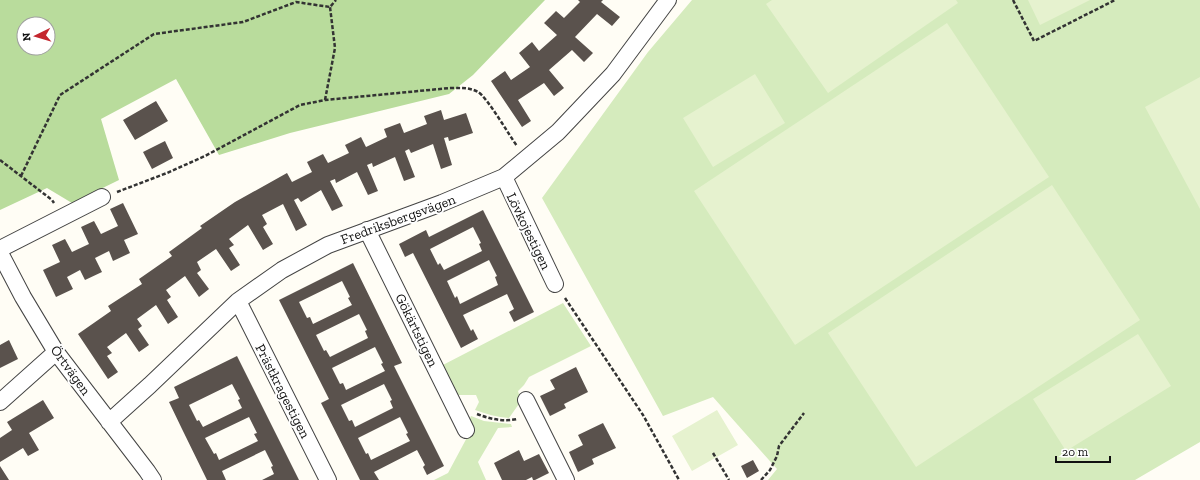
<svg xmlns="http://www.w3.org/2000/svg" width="1200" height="480" font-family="'Zilla Slab',serif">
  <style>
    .green { fill: #d5ebbd }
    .forest { fill: #b9dc9c; fill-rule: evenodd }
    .pitch { fill: #e6f2cf }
    .building { fill: #5a524d; fill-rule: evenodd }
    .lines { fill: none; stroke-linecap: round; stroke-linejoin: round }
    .street-casing { stroke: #444; stroke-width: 18 }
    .path { stroke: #333; stroke-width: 2.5; stroke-dasharray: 4 2; stroke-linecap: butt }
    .street { stroke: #fff; stroke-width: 16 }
    .labels { text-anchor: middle; stroke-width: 4; stroke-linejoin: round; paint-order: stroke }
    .street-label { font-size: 14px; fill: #111; stroke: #fff }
  </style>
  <rect width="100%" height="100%" fill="#fffdf5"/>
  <path class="green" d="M692,0H1200V442L1135,480H768L777,469L713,397L663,416L542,198L648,52Z
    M563,303L591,346L529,377L524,385L518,391L521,401L509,418C497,417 486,414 475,410L479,402L476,395H454L439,367Z
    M471,416L484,421L511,424L512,427L498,428L478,462L486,480H434L448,473L471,430L468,423Z"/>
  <path class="forest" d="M0,0H545L473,75L449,94L290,133L219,155L176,79L101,119L119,180L72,203L47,188L0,210ZM24,24H48V48H24Z"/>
  <path class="pitch" d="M772,0H956L958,3L828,93L766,4Z
    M1028,0H1090L1040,25Z
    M947,23L1049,177L795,345L694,191Z
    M755,74L785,123L713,167L683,118Z
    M1200,77V209L1145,107Z
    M1052,185L1140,320L916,467L828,333Z
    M1138,334L1171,386L1066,451L1033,399Z
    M717,410L738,445L692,471L672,436Z"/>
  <path class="building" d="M578,0H603L601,2L620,17L612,26L597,14L575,37L593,53L584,62L572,50L549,70L564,88L554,96L544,83L518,100L531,121L522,127L491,81L505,71L511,80L530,67L519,53L532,42L539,51L557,35L544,23L556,11L564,18L580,2Z
    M156,101L168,121L135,140L123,120Z
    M441,110L444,120L466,113L473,133L449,141L448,137L444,138L452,165L441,169L433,144L411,153L409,149L405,151L415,177L404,181L395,157L373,167L372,163L367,165L378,191L368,195L357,172L336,183L335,179L330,181L343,206L332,211L321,190L301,202L298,198L294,200L307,225L296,231L283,204L262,215L267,224L263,227L273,244L263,250L248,225L229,239L234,245L229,248L240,265L231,271L216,249L197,262L201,270L197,273L209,289L199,297L185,276L166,290L171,297L167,300L178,317L168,324L156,305L137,319L142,326L138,329L149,345L139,352L126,333L107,347L112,353L107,356L118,372L108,379L78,334L111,311L108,306L142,284L139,279L172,256L169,252L202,228L200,226L235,202L287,173L292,182L312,172L307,162L323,154L328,163L349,153L345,145L361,137L366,147L387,137L384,129L400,123L404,133L427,124L424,116Z
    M165,141L173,158L152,169L143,152Z
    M123,203L138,234L124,240L130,253L113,261L109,251L95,258L102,272L85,280L80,270L67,277L73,289L56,297L43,270L60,262L52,245L65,239L72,252L89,244L81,227L94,221L101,234L118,226L110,209Z
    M483,210L534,312L514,322L509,312L514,309L507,294L463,315L471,331L473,329L478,339L461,348L413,253L405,257L399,244L426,230L429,237ZM473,227L481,243L479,244L482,251L444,270L440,263L438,265L430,249ZM489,260L497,276L495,277L498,285L460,304L457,296L455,298L447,281Z
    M353,263L402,363L394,366L444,466L427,475L423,467L425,465L417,450L374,472L379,480H360L321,403L329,399L279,300ZM342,281L350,297L348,298L352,305L313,324L310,317L307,318L299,302ZM359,314L367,330L365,331L368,338L330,357L326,350L324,351L316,335ZM375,347L383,363L381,364L385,371L346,390L343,383L340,384L332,368ZM384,384L392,400L390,401L393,408L355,427L352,420L349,421L341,405ZM400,417L408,433L406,434L410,441L371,460L368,453L366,454L358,438Z
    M9,340L18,359L0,368V345Z
    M237,356L299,480H262L274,474L271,467L273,466L265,450L222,471L226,480H207L182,429L169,402L179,398L174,387ZM232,384L240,399L238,400L242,408L203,427L199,420L197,421L189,405ZM249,417L257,433L254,434L258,441L219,460L216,453L214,454L205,438Z
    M576,367L588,392L564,404L566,408L550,416L540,396L555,389L550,380Z
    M43,400L54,418L29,433L39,450L28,456L23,448L0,462V438L12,430L7,422Z
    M603,423L616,448L592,459L594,464L578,472L569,452L583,445L578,435Z
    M519,450L524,461L539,454L549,473L535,480H533L532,477L526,480H502L494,463Z
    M753,460L759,471L747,478L741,466Z
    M0,466L9,480H0Z"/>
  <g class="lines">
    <defs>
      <path id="street" d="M504,177L555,284
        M367,230L466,430
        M0,249L102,197
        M0,253L23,297L56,352L147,471L153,480
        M238,301L328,480
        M526,400L566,480
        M0,402L56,352
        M109,422L150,385L238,301L282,270L328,245L442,203L504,177L558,132L613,74L668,0"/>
    </defs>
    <use href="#street" class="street-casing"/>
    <path class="path" d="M1013,0L1034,41L1115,0
      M325,100L335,48L330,7
      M0,160L52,200L54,203
      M21,176L60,95L154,34L243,22L296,2L330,7L336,0
      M117,192L167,173L205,156L300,105L325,100L450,88C460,88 469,87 478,92C487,97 509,135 517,146
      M565,298L643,415L679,480
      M477,414C490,419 503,422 517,419
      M713,453L729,480
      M761,480L770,470L777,456L779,446L804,413"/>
    <use href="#street" class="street"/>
  </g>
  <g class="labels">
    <g class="street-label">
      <text transform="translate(398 219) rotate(-20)" y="5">Fredriksbergsvägen</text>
      <text transform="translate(529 231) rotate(64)" y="5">Lövkojestigen</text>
      <text transform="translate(417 330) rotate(64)" y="5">Gökärtstigen</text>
      <text transform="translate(71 370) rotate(54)" y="5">Örtvägen</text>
      <text transform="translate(283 391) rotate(63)" y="5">Prästkragestigen</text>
    </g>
  </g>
  <g transform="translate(36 36) rotate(265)"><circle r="19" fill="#ffffff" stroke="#a0a0a0"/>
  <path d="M0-3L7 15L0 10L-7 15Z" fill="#c4262e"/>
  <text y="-6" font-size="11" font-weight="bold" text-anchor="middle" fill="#111111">N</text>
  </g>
  <path d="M1056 456v6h54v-6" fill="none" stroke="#111111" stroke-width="2"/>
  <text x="1062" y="456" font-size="12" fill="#111111" stroke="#ffffff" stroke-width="3" paint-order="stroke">20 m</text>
</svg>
